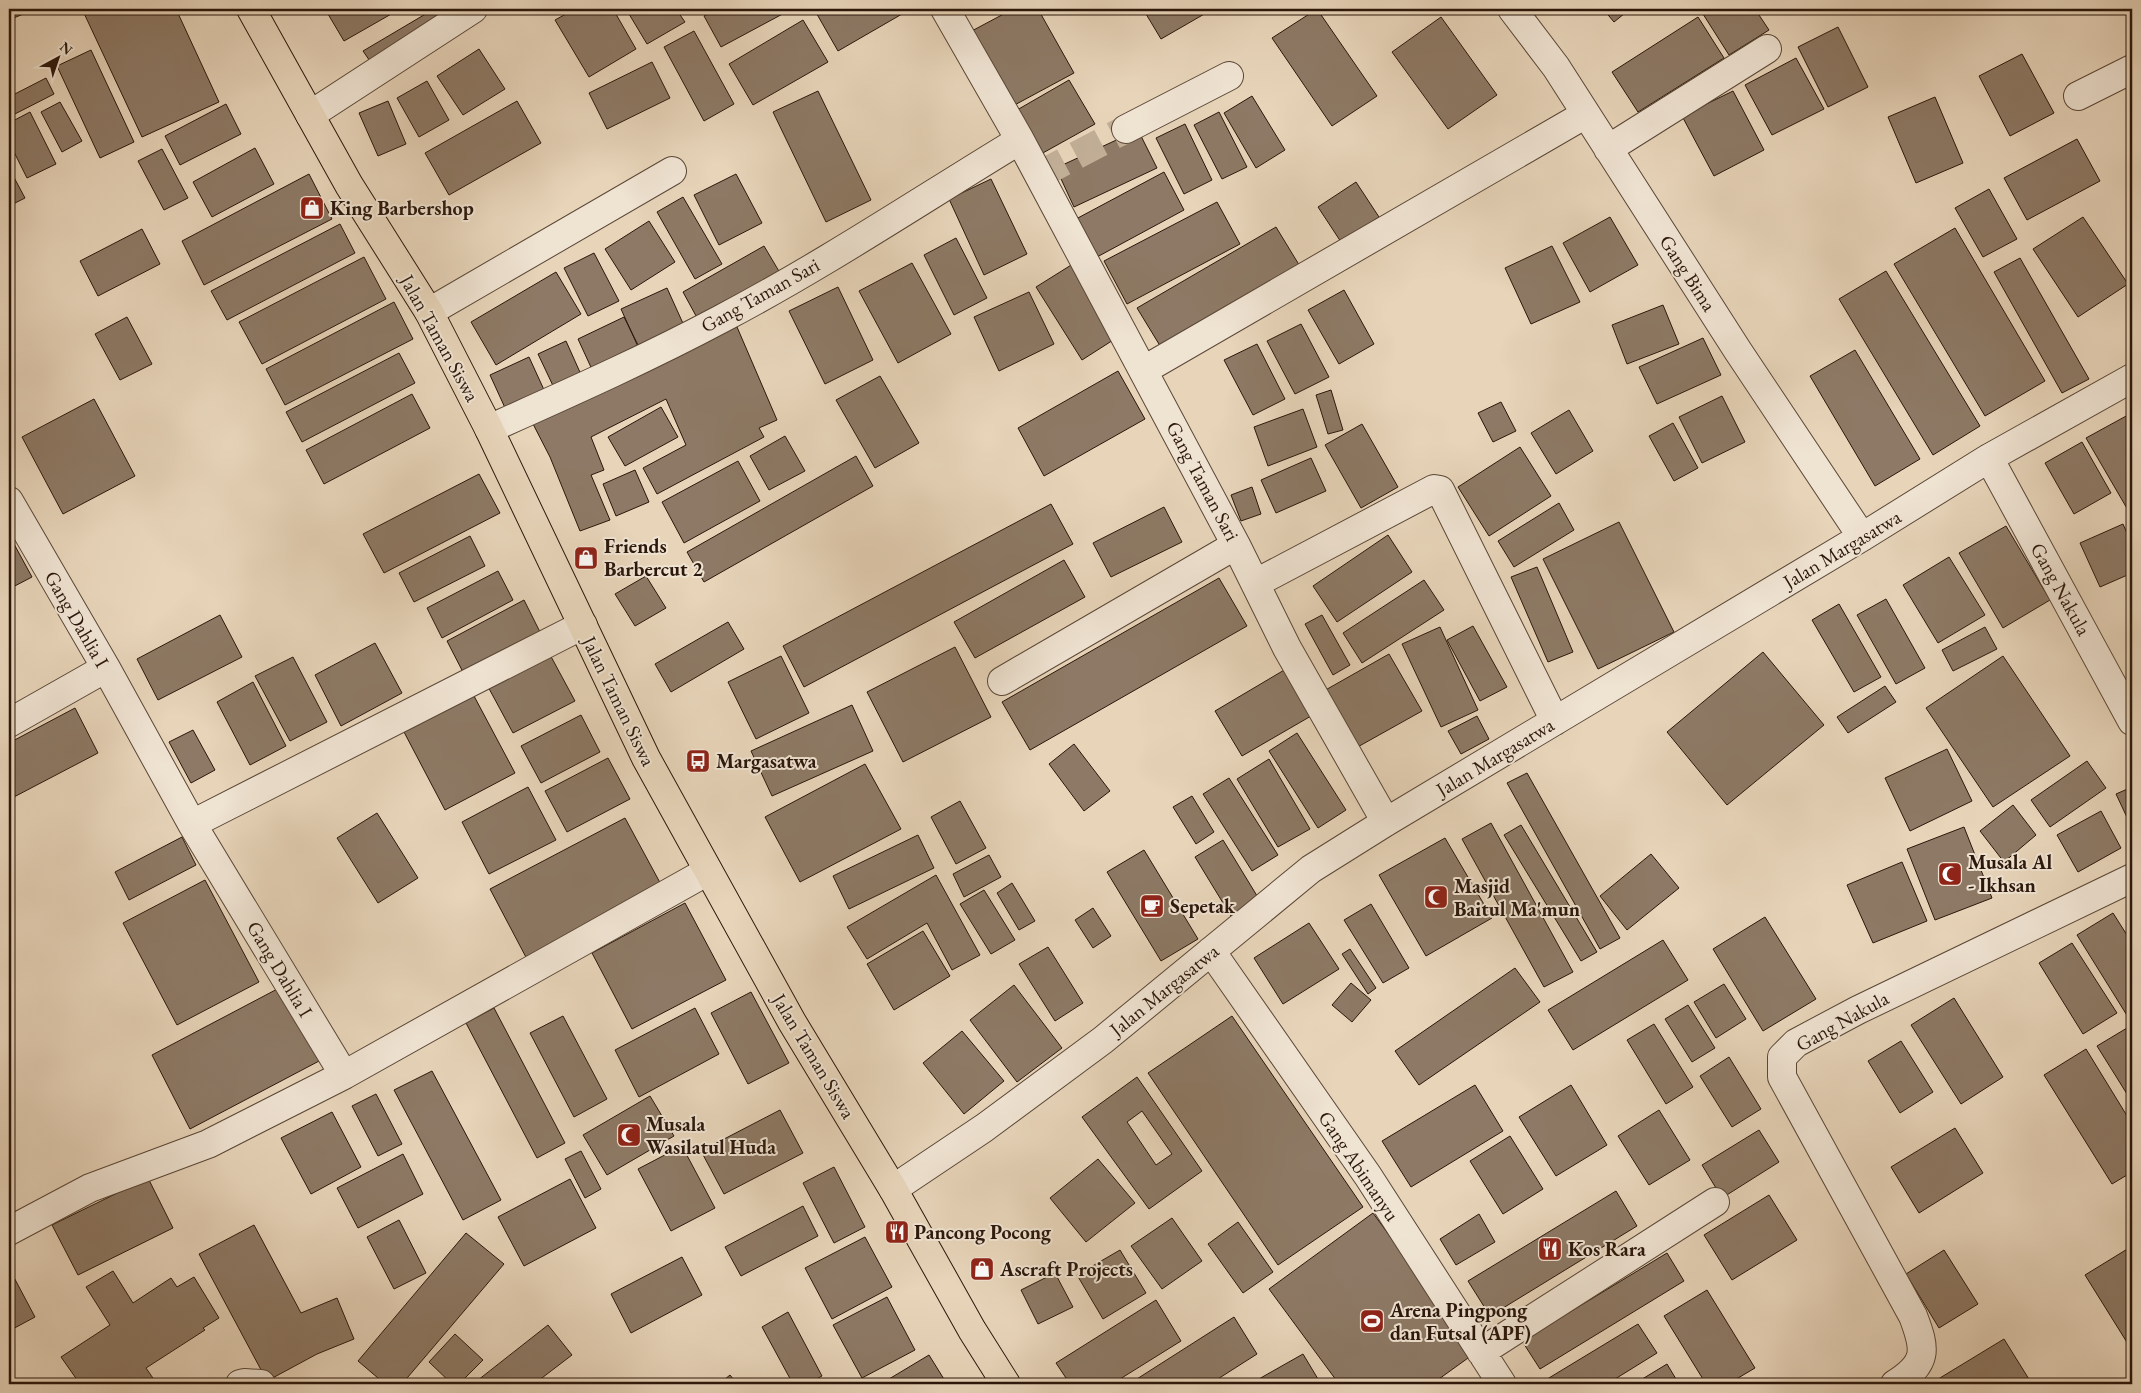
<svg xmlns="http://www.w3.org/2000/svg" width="2141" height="1393" font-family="'EB Garamond',serif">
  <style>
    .building { fill: #8d7965; stroke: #2b170b; fill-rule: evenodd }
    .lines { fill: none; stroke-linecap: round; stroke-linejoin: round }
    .minor-tunnel { stroke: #c1ae96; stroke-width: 28; stroke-dasharray: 28 14; stroke-linecap: butt }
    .minor-casing { stroke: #5a4636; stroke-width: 30 }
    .major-casing { stroke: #2b170b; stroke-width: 30 }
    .minor { stroke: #efe3d2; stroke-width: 28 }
    .major { stroke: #e7d4b9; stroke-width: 28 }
    .labels { text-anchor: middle; stroke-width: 4; stroke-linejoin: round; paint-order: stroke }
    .poi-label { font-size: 20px; font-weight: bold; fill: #2b170b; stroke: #efe3d2; text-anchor: start }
    .street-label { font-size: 20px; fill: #2b170b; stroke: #efe3d2 }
  </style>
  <rect width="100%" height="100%" fill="#e7d4b9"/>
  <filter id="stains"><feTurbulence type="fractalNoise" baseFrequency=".004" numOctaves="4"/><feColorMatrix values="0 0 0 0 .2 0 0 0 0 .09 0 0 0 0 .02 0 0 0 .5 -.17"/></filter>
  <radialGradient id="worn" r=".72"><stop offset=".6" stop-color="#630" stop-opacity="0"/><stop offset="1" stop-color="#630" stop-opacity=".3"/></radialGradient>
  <path class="building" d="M9,9H27L28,12L9,20Z
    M82,9H176L219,102L142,137Z
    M325,9H400L344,41Z
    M434,9H452L372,64L363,51Z
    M575,9H613L636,49L589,77L555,20Z
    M626,9H676L685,22L647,44Z
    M718,9H790V10L721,47L704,16Z
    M814,9H900L902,14L838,51Z
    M1013,9H1038L1074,73L1009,108L968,33Z
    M1143,9H1213L1161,39Z
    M1317,9L1377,96L1332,126L1272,38Z
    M1603,9H1630L1614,22Z
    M1711,9H1755L1769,30L1729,55L1703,14Z
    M1441,17L1497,95L1448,129L1392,52Z
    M1698,17L1724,58L1638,112L1612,72Z
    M803,20L828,62L753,105L729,64Z
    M1838,27L1868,87L1828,107L1798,47Z
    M694,31L734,104L704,121L664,47Z
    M479,49L505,89L463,115L437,76Z
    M91,50L134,142L100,158L57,66Z
    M2022,54L2054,113L2010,136L1979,76Z
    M1796,58L1824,109L1772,135L1745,85Z
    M652,62L670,98L607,129L589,93Z
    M46,78L54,94L9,117V97Z
    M1069,80L1095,124L1041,154L1017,110Z
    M427,81L449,120L419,137L397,98Z
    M818,91L871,200L826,222L773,112Z
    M1733,91L1764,150L1714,176L1682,116Z
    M1252,96L1285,150L1256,168L1224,113Z
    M1935,97L1963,163L1916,183L1888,117Z
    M388,101L406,144L378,156L359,113Z
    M517,101L541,143L449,195L425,153Z
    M60,102L82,141L62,152L41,112Z
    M226,104L241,134L180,165L165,136Z
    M30,112L56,164L27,178L9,142V123Z
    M1219,112L1247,167L1222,179L1194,125Z
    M1185,124L1212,180L1184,194L1156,138Z
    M1138,130L1157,168L1074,207L1056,168Z
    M2077,139L2100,181L2027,220L2004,178Z
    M255,148L274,184L212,217L193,182Z
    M162,149L188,198L164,210L138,161Z
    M9,168L25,198L9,206Z
    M1164,172L1184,210L1097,257L1076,219Z
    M309,174L332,219L204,285L182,241Z
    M736,174L762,223L719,245L694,195Z
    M991,179L1027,254L984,275L949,199Z
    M1356,182L1379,217L1341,242L1318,207Z
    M1989,189L2017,239L1983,257L1955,208Z
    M683,197L722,264L695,279L657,212Z
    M1217,202L1240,244L1127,304L1104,261Z
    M1610,217L1638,265L1590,292L1563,243Z
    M2083,217L2128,284L2078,317L2033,249Z
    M649,221L675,262L631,290L605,249Z
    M340,224L355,253L227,320L211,291Z
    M1276,227L1301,268L1162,349L1137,308Z
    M1955,228L2045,381L1985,416L1894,264Z
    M142,229L160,264L98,296L80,261Z
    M956,238L987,298L954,315L924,255Z
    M764,246L783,278L701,325L683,292Z
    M1552,246L1580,302L1531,324L1505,268Z
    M594,253L619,301L588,316L564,268Z
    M364,257L386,299L262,364L239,322Z
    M2020,258L2089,379L2062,393L1994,272Z
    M1076,262L1121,335L1082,360L1036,287Z
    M912,263L951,334L898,363L859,291Z
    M1886,271L1980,426L1933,455L1839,299Z
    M556,272L581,314L496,365L471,322Z
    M838,287L873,360L825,384L789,311Z
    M667,288L686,330L640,351L621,309Z
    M1344,290L1374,344L1339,364L1308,310Z
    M1029,292L1054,344L999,371L974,317Z
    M394,302L413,339L285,405L266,369Z
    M1663,305L1679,344L1627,364L1612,325Z
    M127,317L152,364L120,380L95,334Z
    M624,317L642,353L595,376L578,339Z
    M728,322L732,329L737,327L777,420L759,428L764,437L657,494L643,468L686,445L666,399L591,437L604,470L591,475L610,520L580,531L550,457L532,422Z
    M1301,324L1329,377L1295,394L1267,341Z
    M1703,338L1721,375L1657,404L1639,367Z
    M566,341L583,379L556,392L538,354Z
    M1257,344L1285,399L1253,415L1224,360Z
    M1855,350L1920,459L1875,486L1810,376Z
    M399,353L415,383L302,442L286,412Z
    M529,357L545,392L506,410L490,375Z
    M1118,371L1145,419L1044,476L1018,428Z
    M880,376L919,443L875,468L836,400Z
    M1331,390L1343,430L1328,434L1316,395Z
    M412,394L430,428L324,484L306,450Z
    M1722,396L1745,442L1702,463L1679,417Z
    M94,399L135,476L63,514L22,437Z
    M1501,402L1516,431L1493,442L1478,413Z
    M661,407L678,437L625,466L608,437Z
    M1303,409L1317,447L1268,466L1254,427Z
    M1569,410L1593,451L1556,474L1531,433Z
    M2128,415L2132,422V517L2086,438Z
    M1673,423L1698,468L1674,481L1649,436Z
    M1362,424L1398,487L1361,508L1325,445Z
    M785,436L805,471L769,490L750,456Z
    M2082,442L2111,493L2074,514L2045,463Z
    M1520,447L1551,496L1489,536L1458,487Z
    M856,456L873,486L704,582L687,552Z
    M1311,458L1326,491L1276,513L1261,480Z
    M738,461L760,501L684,543L662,502Z
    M635,470L649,502L616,516L603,484Z
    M479,474L500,513L384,573L363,534Z
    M1252,487L1261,514L1241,521L1231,495Z
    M1559,503L1574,530L1514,567L1498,541Z
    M1051,504L1073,544L804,687L783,646Z
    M1164,507L1182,542L1111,577L1093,543Z
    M1619,522L1674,632L1598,669L1543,559Z
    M2123,524L2132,545V573L2100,587L2080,543Z
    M2006,526L2050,600L2003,628L1959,553Z
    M1388,535L1412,572L1337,622L1313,586Z
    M470,536L485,566L414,602L399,573Z
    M14,544L32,577L9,589V546Z
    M1949,557L1985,615L1938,643L1903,585Z
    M1064,560L1085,597L975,658L954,622Z
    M1537,567L1573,652L1548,662L1511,577Z
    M498,571L513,600L442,638L427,608Z
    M646,576L666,608L635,626L615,594Z
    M1219,578L1247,626L1030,750L1002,702Z
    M1424,580L1444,610L1362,663L1343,633Z
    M1886,599L1925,668L1896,684L1857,615Z
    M524,600L542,636L465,676L447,641Z
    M1839,604L1881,677L1854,692L1812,620Z
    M220,615L242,657L158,700L137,659Z
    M1322,615L1350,665L1333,675L1305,624Z
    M728,622L744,649L671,692L655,664Z
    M1473,626L1507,687L1480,701L1447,640Z
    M1440,627L1478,710L1441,727L1402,644Z
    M1985,627L1997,649L1953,671L1942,650Z
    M375,643L402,693L341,726L315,675Z
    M955,647L991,717L903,762L867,692Z
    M548,651L575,701L513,733L486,683Z
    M1763,652L1824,725L1727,805L1667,732Z
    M1389,654L1422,711L1354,749L1322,692Z
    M781,656L809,713L756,739L728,682Z
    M2003,656L2070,756L1993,807L1926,708Z
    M293,657L327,722L290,741L255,676Z
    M1291,666L1318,712L1242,756L1215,711Z
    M253,682L286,746L250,765L217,702Z
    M1885,686L1896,702L1848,733L1837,717Z
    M474,696L515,773L445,810L404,732Z
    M852,705L873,751L772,796L751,751Z
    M75,708L98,753L12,798L9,792V743Z
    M581,715L600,752L541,783L521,746Z
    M1477,716L1489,739L1461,754L1448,731Z
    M193,730L215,770L191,783L169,742Z
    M1297,733L1346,810L1318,828L1269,751Z
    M1074,744L1110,791L1084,811L1049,764Z
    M1947,749L1972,801L1910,831L1885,778Z
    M608,758L630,799L567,832L545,791Z
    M1269,759L1310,829L1278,847L1237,779Z
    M2087,761L2106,788L2050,827L2031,800Z
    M865,764L901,829L800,882L765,817Z
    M1527,773L1620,938L1600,949L1507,783Z
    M1229,778L1278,855L1252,871L1203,794Z
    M528,787L556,840L489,874L462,822Z
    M2132,787V828L2116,794Z
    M1192,796L1214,832L1196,844L1173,807Z
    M960,801L986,848L956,864L931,817Z
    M2013,805L2036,835L2004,862L1980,831Z
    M2101,811L2121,848L2078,872L2057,835Z
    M377,813L418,878L378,903L337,838Z
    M625,818L664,890L528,961L490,889Z
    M1491,823L1573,972L1544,987L1462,839Z
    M1521,825L1597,952L1581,961L1504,835Z
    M1964,827L1992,898L1935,920L1907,849Z
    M918,835L934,868L849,909L833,876Z
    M182,837L196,865L129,900L115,872Z
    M1445,838L1492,918L1426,956L1379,875Z
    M1223,840L1262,904L1234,921L1195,857Z
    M1144,850L1198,939L1161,961L1107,872Z
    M1651,854L1679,888L1627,930L1600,896Z
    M989,855L1001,877L964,897L953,874Z
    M1902,862L1927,921L1873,943L1847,885Z
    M936,875L980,955L952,970L927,923L867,959L847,927Z
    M205,880L259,982L177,1025L123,923Z
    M1012,883L1035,921L1019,930L997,893Z
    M984,890L1015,940L991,954L960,904Z
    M685,903L726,980L632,1029L592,953Z
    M1371,904L1409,968L1383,983L1344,920Z
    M1093,908L1111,936L1093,948L1075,920Z
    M2113,913L2132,943V1014L2128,1017L2077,935Z
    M1765,917L1816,999L1763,1031L1713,949Z
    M1309,923L1339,969L1283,1004L1254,958Z
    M923,931L950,976L894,1010L867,964Z
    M1663,940L1688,980L1573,1050L1548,1010Z
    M2072,943L2117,1013L2083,1034L2039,963Z
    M1048,947L1083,1003L1055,1021L1019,964Z
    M1350,949L1376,988L1368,994L1342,954Z
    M1515,968L1540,1002L1419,1085L1395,1051Z
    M1351,983L1371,1000L1352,1022L1332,1005Z
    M1724,984L1746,1019L1716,1038L1694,1002Z
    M1014,985L1062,1048L1017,1082L970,1020Z
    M283,986L321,1060L190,1129L152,1055Z
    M751,992L789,1063L748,1084L711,1013Z
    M1954,998L2003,1077L1961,1104L1911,1025Z
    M1688,1005L1715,1048L1692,1062L1665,1019Z
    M494,1008L565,1143L537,1158L466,1023Z
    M695,1008L719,1054L639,1097L615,1050Z
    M563,1016L607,1099L574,1117L530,1033Z
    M1232,1016L1363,1207L1278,1265L1148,1073Z
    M1654,1024L1693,1087L1666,1104L1627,1040Z
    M2132,1025V1102L2097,1046Z
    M962,1031L1004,1081L964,1114L923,1063Z
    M1901,1041L1933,1092L1900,1113L1868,1061Z
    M2086,1049L2132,1124V1172L2112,1184L2044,1075Z
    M1729,1057L1761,1109L1732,1127L1700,1076Z
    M432,1071L501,1200L463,1220L394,1090Z
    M1137,1077L1202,1171L1149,1209L1082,1117ZM1142,1111L1172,1154L1156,1165L1127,1122Z
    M1475,1085L1503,1131L1411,1187L1382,1141Z
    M1571,1085L1607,1145L1556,1176L1519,1117Z
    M376,1094L402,1144L378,1156L352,1106Z
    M650,1096L674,1136L607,1175L583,1135Z
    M780,1110L803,1153L724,1194L701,1151Z
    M1659,1110L1690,1160L1649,1185L1618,1136Z
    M332,1112L361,1167L311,1194L281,1138Z
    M1955,1128L1983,1173L1919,1213L1891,1167Z
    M1759,1130L1779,1162L1722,1198L1702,1165Z
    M1510,1136L1543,1189L1503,1214L1470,1161Z
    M682,1146L715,1208L671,1231L638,1169Z
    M581,1151L601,1189L585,1198L565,1159Z
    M403,1154L423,1194L358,1228L337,1188Z
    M1098,1159L1135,1203L1086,1242L1050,1198Z
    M834,1167L865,1227L834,1243L803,1183Z
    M148,1178L173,1228L78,1275L52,1225Z
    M570,1179L596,1228L524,1266L498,1217Z
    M1616,1191L1637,1226L1490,1316L1468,1281Z
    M1769,1195L1797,1240L1732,1280L1704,1235Z
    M803,1206L818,1236L741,1276L725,1247Z
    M1373,1213L1475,1353L1432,1384H1339L1269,1289Z
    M1479,1214L1495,1242L1456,1265L1440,1239Z
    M1172,1218L1202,1261L1162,1289L1131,1246Z
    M399,1220L426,1273L394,1289L367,1237Z
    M1238,1222L1273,1272L1243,1293L1208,1244Z
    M254,1225L301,1313L337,1298L354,1339L317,1354L267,1381L199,1254Z
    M466,1233L504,1264L402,1384H385L358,1361Z
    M865,1237L892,1287L832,1319L805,1268Z
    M2129,1248L2132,1254V1342L2128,1344L2085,1275Z
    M1120,1250L1146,1293L1103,1319L1077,1275Z
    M1944,1250L1978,1304L1939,1328L1906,1274Z
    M1667,1253L1684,1281L1540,1369L1522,1341Z
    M682,1257L702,1295L631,1333L611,1294Z
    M9,1268L35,1317L9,1331Z
    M113,1271L133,1303L171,1278L177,1287L194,1277L219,1318L203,1328L205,1330L146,1368L157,1384H80L61,1357L110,1325L86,1287Z
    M1055,1273L1073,1307L1038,1324L1021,1290Z
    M1707,1290L1755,1368L1728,1384H1706L1664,1316Z
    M887,1297L915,1350L862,1378L833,1325Z
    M1156,1300L1181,1341L1112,1384H1070L1056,1363Z
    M788,1312L822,1376L807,1384H793L762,1327Z
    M1234,1317L1257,1354L1210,1384H1129Z
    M1638,1324L1657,1353L1607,1384H1539Z
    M548,1325L572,1355L534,1384H473Z
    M455,1334L483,1360L459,1384H452L429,1362Z
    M2004,1339L2032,1384H1930Z
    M1303,1354L1321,1384H1250Z
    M929,1355L947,1384H879L889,1379Z
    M1667,1364L1679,1384H1634Z
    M730,1375L737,1384H719Z"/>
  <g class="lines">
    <path class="minor-tunnel" d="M1039,175L1126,129"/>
    <defs>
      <path id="minor" d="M945,9L1020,140L1236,545L1287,648L1386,822
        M1512,9L1556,67L1738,351L1862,537
        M2078,96L2132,69
        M310,115L473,9
        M1126,129L1229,76
        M1608,149L1767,49
        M429,312L672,171
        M1144,370L1586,114
        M489,429C567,394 646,359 721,319C824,265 921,200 1020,140
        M1989,458L2132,721
        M9,501L106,668L192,824L344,1075L708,871
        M1256,583L1434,489L1440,490L1555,721
        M1002,681L1236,545
        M9,723L106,668
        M192,824L583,625
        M1211,951L1368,1176L1502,1384
        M893,1189L984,1128L1103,1040L1311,869L1386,822L1862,537L1989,458L2132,378
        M9,1231L90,1188L208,1144L344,1075
        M1481,1352L1715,1202
        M240,1384L244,1383L261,1384
        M1895,1384C1928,1363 1926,1350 1913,1316L1782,1077V1057L1796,1043L1858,1010L2132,878"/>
      <path id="major" d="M251,9L349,185L429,312L489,429L646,758L792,1022L893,1189L972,1330L1006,1384"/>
    </defs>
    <use href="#minor" class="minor-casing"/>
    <use href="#major" class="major-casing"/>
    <use href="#minor" class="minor"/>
    <use href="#major" class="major"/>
  </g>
  <defs>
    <symbol id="shop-square" viewBox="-11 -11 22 22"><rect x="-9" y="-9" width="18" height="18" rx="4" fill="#8f2418" stroke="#efe3d2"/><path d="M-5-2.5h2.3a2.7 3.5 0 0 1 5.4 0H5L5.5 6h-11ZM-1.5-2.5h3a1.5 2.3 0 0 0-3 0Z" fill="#fff"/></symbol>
    <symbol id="bus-square" viewBox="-11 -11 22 22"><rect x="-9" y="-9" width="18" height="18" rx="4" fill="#8f2418" stroke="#efe3d2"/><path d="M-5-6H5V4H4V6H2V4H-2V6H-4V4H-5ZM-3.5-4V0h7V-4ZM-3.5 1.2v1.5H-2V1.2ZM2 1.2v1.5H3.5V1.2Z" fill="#fff"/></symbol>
    <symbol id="mosque-square" viewBox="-11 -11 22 22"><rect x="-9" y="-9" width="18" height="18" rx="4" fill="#8f2418" stroke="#efe3d2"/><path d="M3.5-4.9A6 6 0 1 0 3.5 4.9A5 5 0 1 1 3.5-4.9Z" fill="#fff"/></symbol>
    <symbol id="cafe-square" viewBox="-11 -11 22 22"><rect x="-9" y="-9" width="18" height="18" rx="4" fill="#8f2418" stroke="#efe3d2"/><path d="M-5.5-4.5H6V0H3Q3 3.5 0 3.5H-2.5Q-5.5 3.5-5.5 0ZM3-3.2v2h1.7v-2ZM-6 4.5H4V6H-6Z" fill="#fff"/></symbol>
    <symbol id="restaurant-square" viewBox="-11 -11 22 22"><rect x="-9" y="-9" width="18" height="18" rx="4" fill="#8f2418" stroke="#efe3d2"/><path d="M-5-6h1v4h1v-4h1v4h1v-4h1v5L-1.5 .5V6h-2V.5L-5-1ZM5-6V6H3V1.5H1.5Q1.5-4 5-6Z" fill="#fff"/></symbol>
    <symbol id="stadium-square" viewBox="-11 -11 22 22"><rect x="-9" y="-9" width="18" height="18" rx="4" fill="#8f2418" stroke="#efe3d2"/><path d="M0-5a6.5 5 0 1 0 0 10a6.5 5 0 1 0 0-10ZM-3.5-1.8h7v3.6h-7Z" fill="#fff"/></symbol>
  </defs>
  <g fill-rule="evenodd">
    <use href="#shop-square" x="298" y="194" width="28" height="28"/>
    <use href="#shop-square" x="572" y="544" width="28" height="28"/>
    <use href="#bus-square" x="684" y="747" width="28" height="28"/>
    <use href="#mosque-square" x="1936" y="860" width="28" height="28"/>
    <use href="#mosque-square" x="1422" y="883" width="28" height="28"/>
    <use href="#cafe-square" x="1138" y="892" width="28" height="28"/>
    <use href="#mosque-square" x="615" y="1121" width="28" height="28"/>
    <use href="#restaurant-square" x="883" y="1218" width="28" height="28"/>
    <use href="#restaurant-square" x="1536" y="1235" width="28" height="28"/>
    <use href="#shop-square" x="968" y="1255" width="28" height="28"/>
    <use href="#stadium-square" x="1358" y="1307" width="28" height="28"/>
  </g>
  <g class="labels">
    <g class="poi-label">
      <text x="330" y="215">King Barbershop</text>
      <text x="604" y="553">Friends<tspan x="604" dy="23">Barbercut 2</tspan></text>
      <text x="716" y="768">Margasatwa</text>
      <text x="1968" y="869">Musala Al<tspan x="1968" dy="23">- Ikhsan</tspan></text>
      <text x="1454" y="893">Masjid<tspan x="1454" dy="23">Baitul Ma'mun</tspan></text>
      <text x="1170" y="913">Sepetak</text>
      <text x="646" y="1131">Musala<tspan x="646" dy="23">Wasilatul Huda</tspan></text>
      <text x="914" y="1239">Pancong Pocong</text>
      <text x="1568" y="1256">Kos Rara</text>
      <text x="1000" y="1276">Ascraft Projects</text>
      <text x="1390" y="1317">Arena Pingpong<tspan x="1390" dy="23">dan Futsal (APF)</tspan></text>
    </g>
    <g class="street-label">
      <text transform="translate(1688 273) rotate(57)" y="7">Gang Bima</text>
      <text transform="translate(760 295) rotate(-29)" y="7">Gang Taman Sari</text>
      <text transform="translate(440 338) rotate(61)" y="7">Jalan Taman Siswa</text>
      <text transform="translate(1203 481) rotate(62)" y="7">Gang Taman Sari</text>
      <text transform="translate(1842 549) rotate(-31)" y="7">Jalan Margasatwa</text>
      <text transform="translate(2061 589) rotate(61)" y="7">Gang Nakula</text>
      <text transform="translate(77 619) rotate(60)" y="7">Gang Dahlia I</text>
      <text transform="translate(619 701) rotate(64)" y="7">Jalan Taman Siswa</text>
      <text transform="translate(1495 757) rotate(-31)" y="7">Jalan Margasatwa</text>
      <text transform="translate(280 969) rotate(59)" y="7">Gang Dahlia I</text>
      <text transform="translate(1164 990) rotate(-39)" y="7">Jalan Margasatwa</text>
      <text transform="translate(1842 1021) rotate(-29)" y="7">Gang Nakula</text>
      <text transform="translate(814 1056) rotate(59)" y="7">Jalan Taman Siswa</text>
      <text transform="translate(1359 1166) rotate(56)" y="7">Gang Abimanyu</text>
    </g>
  </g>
  <rect width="2141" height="1393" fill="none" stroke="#e7d4b9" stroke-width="30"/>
  <rect x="10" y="10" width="2121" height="1373" fill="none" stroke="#2b170b" stroke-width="2.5"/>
  <rect x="15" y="15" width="2111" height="1363" fill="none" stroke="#2b170b"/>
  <g transform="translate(58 58) rotate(40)" stroke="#efe3d2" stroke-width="4" paint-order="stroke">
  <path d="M0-4L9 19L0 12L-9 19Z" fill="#2b170b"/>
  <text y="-8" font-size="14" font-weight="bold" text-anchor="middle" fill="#2b170b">N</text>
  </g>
  <rect width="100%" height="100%" filter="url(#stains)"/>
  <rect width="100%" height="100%" fill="url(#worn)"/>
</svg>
